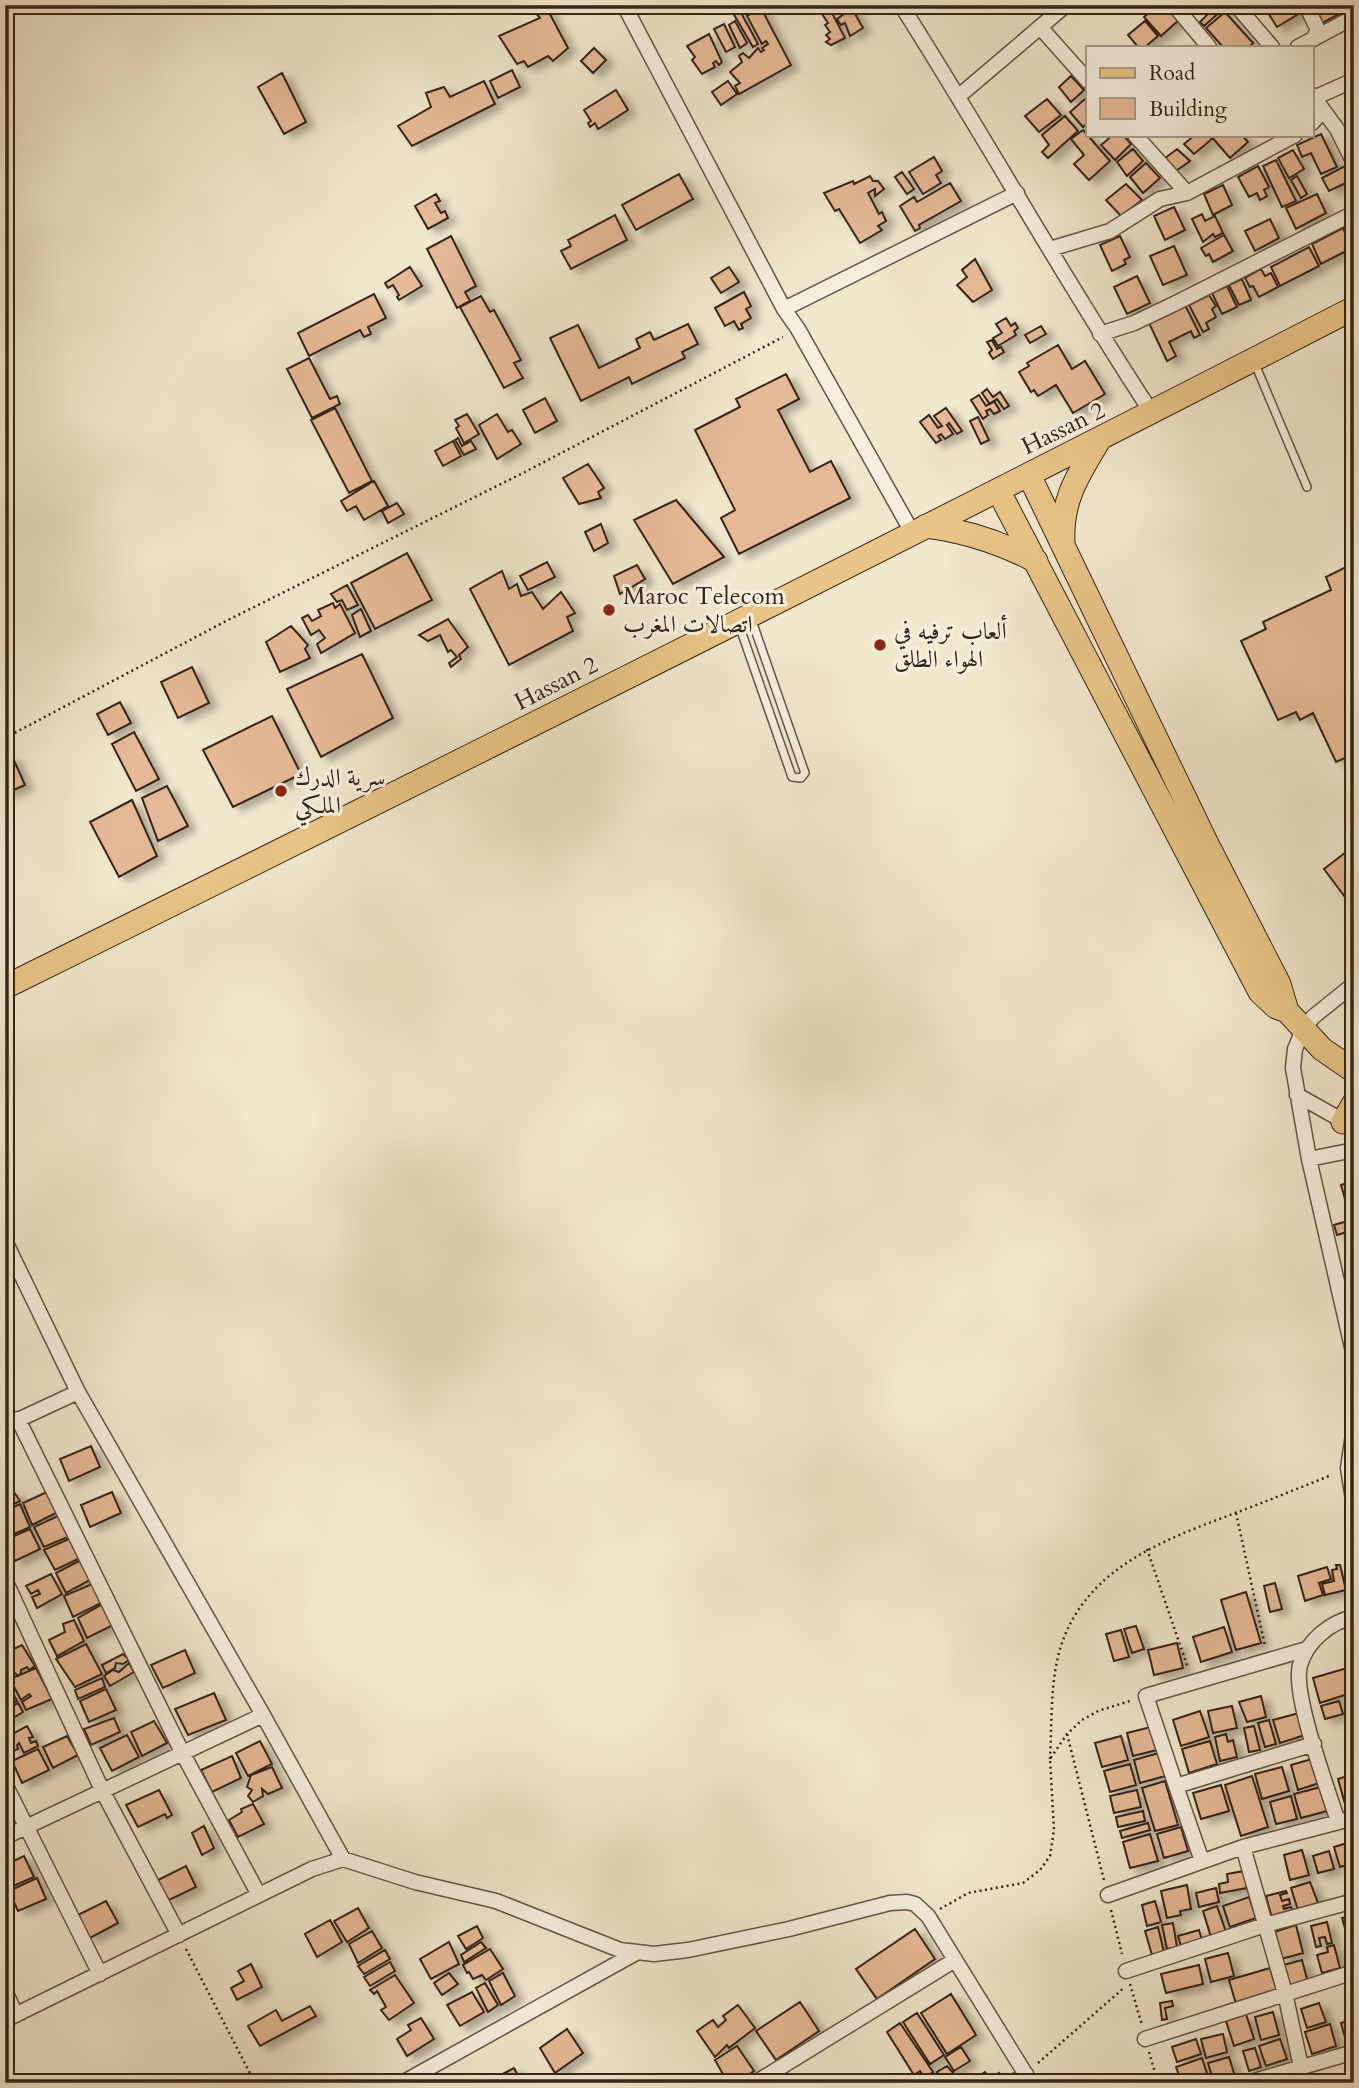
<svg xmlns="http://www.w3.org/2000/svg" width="1359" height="2088" font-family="Cardo,Amiri,serif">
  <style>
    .building { fill: #e5b995; stroke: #352318; stroke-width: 2; filter: url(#shadow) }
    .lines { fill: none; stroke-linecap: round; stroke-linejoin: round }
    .lane-casing { stroke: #645445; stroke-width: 10 }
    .street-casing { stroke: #645445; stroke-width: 17 }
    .primary-casing { stroke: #352318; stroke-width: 25 }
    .path { stroke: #352318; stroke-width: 2.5; stroke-dasharray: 2 3.5; stroke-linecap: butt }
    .lane { stroke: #f6efde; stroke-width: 7 }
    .street { stroke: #f6efde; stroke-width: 14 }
    .primary { stroke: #e8c486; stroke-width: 23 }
    .poi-dot { fill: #8f2418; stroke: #f6efde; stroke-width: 2.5 }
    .labels { text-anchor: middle; stroke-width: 6; stroke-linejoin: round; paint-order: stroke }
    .street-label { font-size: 24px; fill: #352318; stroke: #f6efde }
    .poi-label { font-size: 24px; fill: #352318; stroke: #f6efde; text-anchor: start }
  </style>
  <defs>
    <filter id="shadow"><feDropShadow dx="8" dy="4.5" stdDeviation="3.5" flood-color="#0004"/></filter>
  </defs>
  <rect width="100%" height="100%" fill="#f1e7cd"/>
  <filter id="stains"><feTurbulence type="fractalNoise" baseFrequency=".00286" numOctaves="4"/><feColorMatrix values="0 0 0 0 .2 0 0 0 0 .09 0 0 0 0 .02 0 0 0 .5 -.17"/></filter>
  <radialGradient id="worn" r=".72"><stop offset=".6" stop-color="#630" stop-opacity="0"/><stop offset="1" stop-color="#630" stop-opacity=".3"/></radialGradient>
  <path class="building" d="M545,5L568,48L553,61L548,56L528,67L524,61L517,64L499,36L540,18L533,10Z
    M843,5H850L863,28L850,36L845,23L841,25L837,19L844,14Z
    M1158,5H1166L1179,20L1161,36L1144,17Z
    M1212,5H1219L1223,9L1204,26L1200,22L1207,15L1204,13Z
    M1263,5H1296L1300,13L1277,27Z
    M1315,5H1347L1349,9L1322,23Z
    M761,8L791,65L739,94L735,86L740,83L730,72L742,62L739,56L743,53L749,58L758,48L761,52L764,50L762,48L768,44L766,41L762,44L747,16Z
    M739,9L758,44L753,47L733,13Z
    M830,9L845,38L831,45L826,42L830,39L826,35L830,32L825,25L828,23L822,14Z
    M1225,12L1253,43L1249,47H1223L1206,28Z
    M735,21L747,43L740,48L729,25Z
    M1145,21L1158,36L1145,47H1138L1128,35Z
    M724,24L735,47L726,52L714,29Z
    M709,34L722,62L719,65L716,61L713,63L715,67L702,74L692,60L695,57L687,46Z
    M594,48L606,60L593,73L581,61Z
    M512,70L520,87L498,98L490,81Z
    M282,73L306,122L284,134L258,87Z
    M1071,76L1084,90L1071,102L1059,87Z
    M484,81L495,104L412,146L398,126L431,107L426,93L444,87L450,97Z
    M728,81L737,94L721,105L712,92Z
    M616,90L628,110L598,129L595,123L590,127L588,123L591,121L584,110Z
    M1047,99L1061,115L1039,132L1025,116Z
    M1085,99L1088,102V123L1083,127L1070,112Z
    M1065,116L1078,131L1048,158L1042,152L1049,145L1042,135Z
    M1083,130L1110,161L1089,180L1074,164L1084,155L1071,139Z
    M1321,134L1337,167L1321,174L1311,153L1302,157L1297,145Z
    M1113,135H1123L1131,144L1115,160L1101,145Z
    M1195,135H1208L1212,139L1194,154L1184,144Z
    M1210,135H1242L1248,142L1230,158Z
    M1133,149L1143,161L1127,176L1117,162Z
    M1177,149L1190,161L1176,171L1164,159Z
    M1293,150L1304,169L1289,178L1278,158Z
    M934,157L942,171L936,175L941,183L923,194L909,172Z
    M1276,160L1296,201L1282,207L1263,166Z
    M1146,163L1160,178L1143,193L1130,177Z
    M1258,166L1269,187L1264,190L1267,196L1260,200L1257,193L1249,197L1238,177Z
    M1345,166L1352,180L1329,191L1322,178Z
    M902,172L914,189L907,194L895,177Z
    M679,174L693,199L636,230L622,205Z
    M870,176L873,181H878L884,189L875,196V189L868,193L879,214L882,212L886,221L878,226L882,230L860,243L839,209L835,211L824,193L853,181L854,184Z
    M1297,176L1307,194L1301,198L1291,180Z
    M950,183L961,201L919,225L920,228L915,231L900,206L914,197L917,202Z
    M1126,184L1142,200L1121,216L1106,200Z
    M1223,185L1232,205L1213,215L1204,194Z
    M436,194L440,201L435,203L441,213L445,211L448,218L428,229L415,206Z
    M1317,194L1326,213L1296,229L1286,208Z
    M1174,207L1185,230L1165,240L1154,216Z
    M1202,214L1205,221L1215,216L1223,233L1215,237L1213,234L1203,242L1192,219Z
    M615,215L627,240L571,269L561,251L571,246L568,240Z
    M1270,219L1279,238L1255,251L1245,231Z
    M1343,228L1352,248L1321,264L1312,244Z
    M1224,235L1233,251L1213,262L1209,254L1206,256L1201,248Z
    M451,236L476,286L465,292L470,301L457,308L427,249Z
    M1120,236L1130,257L1124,260L1126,264L1112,271L1100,245Z
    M1174,246L1187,275L1163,285L1150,256Z
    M1309,247L1319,266L1280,286L1271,267Z
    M975,259L992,290L973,302L957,285L967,277L962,270Z
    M410,267L422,286L399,300L397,297L399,295L393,285L388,288L385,283Z
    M729,267L739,282L721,293L711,278Z
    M1261,269L1265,276L1271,273L1278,287L1259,297L1253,286L1250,287L1245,278Z
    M1137,276L1150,303L1127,314L1114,287Z
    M1242,279L1251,300L1239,305L1229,285Z
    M1227,286L1237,307L1222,314L1212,293Z
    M744,292L751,306L746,309L751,318L741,324L743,328L739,330L734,321L725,326L715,308Z
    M374,294L386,318L368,327L371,334L364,337L360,330L309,356L298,333Z
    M1209,295L1216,306L1212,309L1216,317L1206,323L1209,329L1203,332L1189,305Z
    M481,296L490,312L494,310L521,360L514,363L523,378L504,388L460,307Z
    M1185,305L1200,335L1194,338L1191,331L1169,342L1176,356L1167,361L1149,323Z
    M1006,318L1011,326L1015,323L1018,328L1014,331L1016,335L998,346L993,338L1002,333L996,324Z
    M688,324L698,344L682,352L685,358L632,384L629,377L581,401L550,338L578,325L599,368L640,348L636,339L650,332L654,340Z
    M1041,326L1046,334L1030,343L1025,335Z
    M992,340L997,349L1001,347L1004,352L993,359L989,353L992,350L987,342Z
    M1058,345L1072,369L1085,361L1105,394L1073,413L1056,385L1038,396L1034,390L1031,392L1019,372L1029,366L1027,363Z
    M309,358L330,399L337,396L340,404L312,418L287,369Z
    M786,374L799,399L778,410L810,472L831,461L850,498L739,554L721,518L735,510L695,430L740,407L736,399Z
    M987,389L993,397L1000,392L1009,406L1004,409L997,399L990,404L982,393Z
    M979,395L986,406L994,401L1000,411L994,414L990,409L986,411L988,415L983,419L971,400Z
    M545,398L557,421L535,433L523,410Z
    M335,408L372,481L349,493L311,420Z
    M946,408L962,431L957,434L949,423L947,425L953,434L945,439L941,434L938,436L941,440L936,443L920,422L929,415L938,428L942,426L934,416Z
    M467,414L479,434L464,443L456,428L459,426L455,420Z
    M497,414L508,432L512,430L521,444L497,459L479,425Z
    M978,417L989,440L981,444L970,421Z
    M458,438L462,446L471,441L476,449L464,455L455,440Z
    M453,441L461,456L443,466L435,451Z
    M588,464L604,488L598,492L601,498L579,504L563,478Z
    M374,481L388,506L364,520L356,506L347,511L341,501Z
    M676,500L724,557L673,584L634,520Z
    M397,503L404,514L388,523L382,511Z
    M601,524L608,543L594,551L585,532Z
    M407,553L432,600L375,629L351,583Z
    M547,562L555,577L528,590L520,576Z
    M1352,564L1354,754L1336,762L1313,713L1300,720L1296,712L1278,720L1241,641L1266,629L1263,622L1331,590L1326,577Z
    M637,565L645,579L620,594L614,576Z
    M502,571L509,589L517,584L521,596L532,592L543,609L561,592L575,613L567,617L573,631L509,665L470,589Z
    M347,585L358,605L347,610L342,600L337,602L331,594Z
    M333,603L335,608L340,604L355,633L321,653L317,644L325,638L319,630L311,635L302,618L308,615L312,621L321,616L318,610Z
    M361,609L371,631L360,637L352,615Z
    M448,619L468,647L459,655L461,659L451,667L449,663L457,657L451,650L448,652L440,635L428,641L419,635Z
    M291,626L308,645L305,649L310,658L280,672L266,642Z
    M362,654L393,718L321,757L287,689Z
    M192,667L209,703L178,718L161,682Z
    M120,702L131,723L108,735L97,714Z
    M272,716L301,774L233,807L203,750Z
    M134,732L159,779L136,791L112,744Z
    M12,756L25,785L5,794V759Z
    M167,786L188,826L158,841L142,798Z
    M132,800L157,856L119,877L90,822Z
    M1354,846V909L1324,869Z
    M1354,1181V1230L1337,1235L1334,1225L1351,1220L1341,1185Z
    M91,1446L100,1467L69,1481L60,1459Z
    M49,1491L60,1511L32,1525L23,1503Z
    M14,1492L20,1501L5,1508V1496Z
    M112,1492L121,1513L90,1527L81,1505Z
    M20,1504L30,1527L5,1538V1511Z
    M60,1515L70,1536L44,1547L34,1527Z
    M30,1529L40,1549L15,1561L5,1540Z
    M71,1538L80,1558L55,1570L44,1550Z
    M81,1560L90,1580L66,1593L56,1573Z
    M1336,1565H1340L1346,1590L1325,1595L1322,1584L1334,1581L1332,1570L1337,1569Z
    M1327,1567L1331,1579L1319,1583L1323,1595L1305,1601L1298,1576Z
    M51,1574L62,1594L37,1608L32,1597L40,1594L38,1590L31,1594L26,1586Z
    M1275,1583L1282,1609L1270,1612L1264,1586Z
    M92,1584L101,1603L73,1617L64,1596Z
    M1246,1592L1261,1643L1236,1650L1221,1600Z
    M103,1604L113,1625L87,1638L78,1618Z
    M74,1620L84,1641L57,1656L49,1640L65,1632L63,1624Z
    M1136,1626L1144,1649L1132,1653L1124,1629Z
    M1224,1627L1232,1652L1201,1662L1193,1637Z
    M1121,1630L1129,1657L1114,1661L1106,1634Z
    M1177,1643L1183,1668L1154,1675L1148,1650Z
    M86,1644L102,1674L75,1687L56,1659Z
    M22,1645L35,1666L29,1670L27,1667L21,1670V1673L18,1676L15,1673L11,1676L5,1668V1653Z
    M185,1650L195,1673L163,1688L151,1665Z
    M123,1654L129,1660L123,1664L116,1663L115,1668L106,1673L102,1665Z
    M129,1663L134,1672L110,1686L104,1676L113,1670L119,1672Z
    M1354,1666V1692L1320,1703L1313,1678Z
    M36,1668L52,1699L26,1710L22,1702L31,1696L29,1694L21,1700L10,1679Z
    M102,1678L105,1687L78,1699L75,1690Z
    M6,1680L17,1701L5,1707V1680Z
    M106,1689L116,1710L89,1722L80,1701Z
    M214,1693L226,1720L188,1735L175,1709Z
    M1261,1696L1266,1717L1247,1722L1239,1702Z
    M1339,1701L1343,1714L1325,1719L1321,1706Z
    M18,1703L23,1712L5,1723V1710Z
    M1232,1706L1237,1728L1213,1733L1208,1711Z
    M1200,1711L1209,1737L1181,1746L1173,1720Z
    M1299,1713L1305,1735L1280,1743L1273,1720Z
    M114,1718L120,1732L91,1745L84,1729Z
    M1269,1720L1276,1744L1265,1747L1258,1723Z
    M154,1721L167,1743L142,1756L131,1732Z
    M27,1726L33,1737L29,1738L31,1743L36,1741L38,1746L24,1753L19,1743L17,1745L18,1749L13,1751L8,1746L5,1738Z
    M1254,1726L1260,1750L1249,1752L1244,1728Z
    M1151,1727L1157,1750L1133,1756L1127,1733Z
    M1226,1734L1228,1742L1233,1740L1237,1757L1220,1761L1215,1737Z
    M127,1735L139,1757L112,1771L100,1748Z
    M67,1736L78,1755L53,1768L43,1747Z
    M1121,1736L1128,1760L1102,1767L1095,1743Z
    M260,1741L272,1764L248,1776L236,1753Z
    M1210,1741L1217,1764L1189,1773L1182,1749Z
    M38,1749L49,1770L22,1783L12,1761Z
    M1159,1753L1165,1776L1140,1783L1134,1760Z
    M232,1756L241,1778L212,1792L201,1770Z
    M1312,1759L1319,1783L1298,1790L1291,1765Z
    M1130,1764L1136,1785L1110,1792L1104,1771Z
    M272,1767L282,1788L268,1794L262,1789L263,1796L253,1802L248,1796L252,1790L247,1787L251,1775Z
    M1282,1767L1289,1791L1262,1799L1255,1774Z
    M1354,1774V1802L1345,1804L1338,1779Z
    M1252,1776L1268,1827L1241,1836L1225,1785Z
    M1165,1781L1178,1825L1155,1831L1142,1788Z
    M1221,1785L1229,1811L1201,1819L1193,1793Z
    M1321,1787L1327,1811L1301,1818L1294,1794Z
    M159,1790L172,1815L167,1818L165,1814L138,1827L126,1805Z
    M1137,1790L1141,1807L1114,1813L1110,1796Z
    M1291,1796L1297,1819L1276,1824L1270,1802Z
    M253,1804L264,1824L238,1837L229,1820L242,1812L241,1809Z
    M1143,1811L1145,1821L1118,1827L1116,1817Z
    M1148,1823L1150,1830L1122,1838L1120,1831Z
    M204,1826L214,1848L202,1855L192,1833Z
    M1181,1827L1188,1851L1164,1858L1157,1834Z
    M1150,1834L1158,1861L1130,1868L1123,1842Z
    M1354,1841V1863L1340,1867L1334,1847Z
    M1302,1850L1309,1875L1290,1880L1284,1855Z
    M1329,1851L1334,1869L1318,1873L1313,1856Z
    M24,1856L34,1877L9,1888L5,1880V1865Z
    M186,1866L196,1887L167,1901L158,1880Z
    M1244,1871L1247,1888L1220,1893L1219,1884L1228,1882L1227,1874Z
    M37,1878L46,1899L18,1911L9,1891Z
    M1310,1882L1318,1903L1298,1910L1291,1888Z
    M1187,1885L1191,1909L1180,1911L1181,1915L1167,1918L1161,1891Z
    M1216,1888L1219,1902L1199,1907L1196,1893Z
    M1286,1891L1287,1893L1280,1895L1282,1901L1289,1899L1290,1904L1283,1906L1284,1909L1291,1907L1293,1912L1272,1918L1266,1896Z
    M1249,1897L1256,1918L1230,1927L1223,1906Z
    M106,1901L118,1923L90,1938L78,1915Z
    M1155,1901L1161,1922L1147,1926L1142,1905Z
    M1217,1906L1226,1932L1211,1937L1203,1911Z
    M358,1908L369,1928L347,1942L334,1921Z
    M1354,1915V1936L1348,1938L1342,1918Z
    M330,1920L342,1942L317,1957L305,1934Z
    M1327,1922L1332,1943L1327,1944L1325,1937L1319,1938L1321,1946L1316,1947L1311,1926Z
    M1173,1923L1177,1947L1167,1949L1162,1925Z
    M1296,1925L1303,1953L1281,1959L1274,1932Z
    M477,1926L483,1938L466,1949L458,1936Z
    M1158,1927L1164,1952L1152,1955L1145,1931Z
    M915,1929L935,1959L877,1999L856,1969Z
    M1199,1930L1202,1940L1181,1946L1178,1936Z
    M372,1931L382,1948L358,1963L349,1944Z
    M449,1942L459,1964L431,1979L420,1959Z
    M481,1942L486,1948L464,1962L461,1955Z
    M1334,1945L1340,1968L1322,1973L1317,1955L1328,1952L1327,1947Z
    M490,1949L503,1969L486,1980L482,1975L473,1979L469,1972L467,1973L463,1965Z
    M385,1950L390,1959L364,1974L358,1966Z
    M1228,1953L1234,1976L1211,1982L1205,1959Z
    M1302,1960L1308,1983L1287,1989L1280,1966Z
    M390,1962L395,1971L370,1986L364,1977Z
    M251,1964L262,1987L237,2000L231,1988L244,1981L238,1971Z
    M1199,1965L1203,1984L1166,1993L1161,1974Z
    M1270,1968L1277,1991L1236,2004L1229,1980Z
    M449,1973L458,1984L442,1995L434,1983Z
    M503,1973L515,1996L501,2005L489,1981Z
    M395,1975L414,2003L389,2020L381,2010L386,2007L377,1991L374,1994L370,1990Z
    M485,1983L498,2005L488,2012L476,1988Z
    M472,1992L484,2012L460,2026L447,2005Z
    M951,1994L976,2035L947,2054L921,2013Z
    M1172,2001L1173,2006L1165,2008L1167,2019L1162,2020L1160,2003Z
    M800,2002L819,2031L776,2060L756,2031Z
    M1319,2003L1326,2022L1307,2028L1301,2009Z
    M738,2005L755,2028L729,2048L727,2045L715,2057L697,2031L713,2020L718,2027L726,2020L723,2016Z
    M310,2006L316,2016L260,2046L248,2026L276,2010L282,2021Z
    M1273,2012L1279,2035L1261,2040L1255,2017Z
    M917,2013L944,2055L930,2064L903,2022Z
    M1246,2014L1254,2039L1234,2046L1226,2021Z
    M421,2018L434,2039L407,2056L397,2039L411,2030L408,2025Z
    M1354,2019V2043L1347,2045L1341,2023Z
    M900,2023L933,2072L925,2078L920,2071L914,2075L887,2032Z
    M1330,2024L1336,2046L1312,2054L1305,2032Z
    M567,2029L583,2053L555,2073L540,2048Z
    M1223,2034L1227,2052L1206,2058L1201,2039Z
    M1196,2039L1201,2054L1177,2062L1172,2047Z
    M1280,2039L1287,2059L1266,2066L1259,2046Z
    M737,2046L754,2071L736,2083H728L715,2060Z
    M961,2047L970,2061L954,2071L945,2057Z
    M1255,2048L1261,2067L1249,2071L1243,2051Z
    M1229,2057L1236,2080L1214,2083L1208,2063Z
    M1202,2058L1210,2083H1182L1176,2067Z
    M947,2066L956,2076L945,2083L937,2072Z
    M514,2068L522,2083H503L499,2076Z
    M985,2072L990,2079L999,2073L1003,2079L998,2083H968Z"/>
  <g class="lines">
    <defs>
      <path id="lane" d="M1255,364L1307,487
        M739,625L792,777L801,778L805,773L751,618"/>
      <path id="street" d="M624,5L784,309L798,329L912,532
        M901,5C987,140 1064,280 1152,413
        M1174,5L1209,47
        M1236,5L1272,47
        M1306,5L1318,30L1313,39
        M1040,27L1088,81
        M1298,47L1354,17
        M1312,95L1337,129L1354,163
        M959,96L1066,5
        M1314,98L1354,80
        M1312,123L1323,110
        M1135,135L1187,193
        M1050,249L1110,231L1160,199L1187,193L1295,135
        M784,309L1017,193
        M1100,334L1134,323L1174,304L1354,213
        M1354,984L1313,1017L1303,1030L1295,1049L1293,1068L1309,1159L1354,1356
        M1297,1095L1354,1127
        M1309,1159L1354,1150
        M5,1241L78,1392L263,1715L343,1859
        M18,1419L183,1754L259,1895
        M5,1426L78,1392
        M1354,1428L1348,1468L1354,1506
        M5,1580L103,1792L179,1935
        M5,1784L100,1974
        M1176,1786L1146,1696L1307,1649
        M1338,1822C1328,1789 1292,1695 1300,1665C1307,1641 1330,1622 1354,1617
        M5,1837L263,1715
        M1202,1861L1176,1786L1314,1744
        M1108,1895L1243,1847
        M1126,1971L1265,1925L1354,1901
        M5,1991L16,2015
        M5,2020L312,1869L343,1859L415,1882L496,1901L620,1950L654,1954L688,1950L789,1929L890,1903L907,1902L915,1904L928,1916L1031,2083
        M1145,2039L1354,1972
        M1301,2067L1285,1993L1243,1847L1354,1818
        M402,2083L636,1953
        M755,2083L955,1960
        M1012,2083L1026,2074
        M1247,2083L1354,2052"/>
      <path id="primary" d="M1029,475L1207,844L1279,984L1287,1011
        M998,490L1260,992L1276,1007L1287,1011L1322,1049L1354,1071
        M926,526C966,531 1000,542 1036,561
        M1063,542C1061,500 1078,475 1099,440
        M5,987C456,764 906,539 1354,308
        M1343,1122L1354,1103"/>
    </defs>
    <use href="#lane" class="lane-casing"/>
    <use href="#street" class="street-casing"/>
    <use href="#primary" class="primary-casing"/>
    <path class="path" d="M5,738L226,621L523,473L783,337
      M1236,1513L1265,1646
      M1147,1549L1188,1668
      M1067,1734L1104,1880
      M1050,1759C1052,1723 1050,1684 1060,1649C1085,1567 1166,1539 1238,1512C1270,1500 1301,1487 1332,1475
      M940,1909L968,1893L1023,1883L1040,1870L1050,1856L1054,1830L1050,1759L1067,1734L1082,1720L1098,1711L1133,1700
      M1111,1910L1122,1954
      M186,1949L255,2083
      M1130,1984L1142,2025
      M1149,2052L1158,2083
      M1038,2063L1125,1987"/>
    <use href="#lane" class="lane"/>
    <use href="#street" class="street"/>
    <use href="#primary" class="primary"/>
  </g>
  <g class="poi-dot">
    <circle cx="609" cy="610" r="7"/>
    <circle cx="880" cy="645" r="7"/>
    <circle cx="281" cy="791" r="7"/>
  </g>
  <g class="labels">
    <g class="street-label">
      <text transform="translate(1063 428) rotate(-26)" y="8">Hassan 2</text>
      <text transform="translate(556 683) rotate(-27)" y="8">Hassan 2</text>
    </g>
    <g class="poi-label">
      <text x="623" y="604">Maroc Telecom<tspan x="623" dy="28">اتصالات المغرب</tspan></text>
      <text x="894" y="639">ألعاب ترفيه في<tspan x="894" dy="28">الهواء الطلق</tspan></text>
      <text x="295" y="785">سرية الدرك<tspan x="295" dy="28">الملكي</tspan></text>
    </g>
  </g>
  <rect width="1359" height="2088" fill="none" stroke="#f1e7cd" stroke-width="28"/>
  <rect x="7" y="7" width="1345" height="2074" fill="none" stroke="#352318" stroke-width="3.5"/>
  <rect x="14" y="14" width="1331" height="2060" fill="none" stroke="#352318" stroke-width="2"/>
  <rect x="1086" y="46" width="228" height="91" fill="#f6efde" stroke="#a99d8f" stroke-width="2"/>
  <rect x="1100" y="68" width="35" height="10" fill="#e8c486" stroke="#a99d8f" stroke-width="2"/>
  <text x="1149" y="80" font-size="21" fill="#352318">Road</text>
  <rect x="1100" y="98" width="35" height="21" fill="#e5b995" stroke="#a99d8f" stroke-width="2"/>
  <text x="1149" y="116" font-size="21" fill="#352318">Building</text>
  <rect width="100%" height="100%" filter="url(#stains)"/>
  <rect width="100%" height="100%" fill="url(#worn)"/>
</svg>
